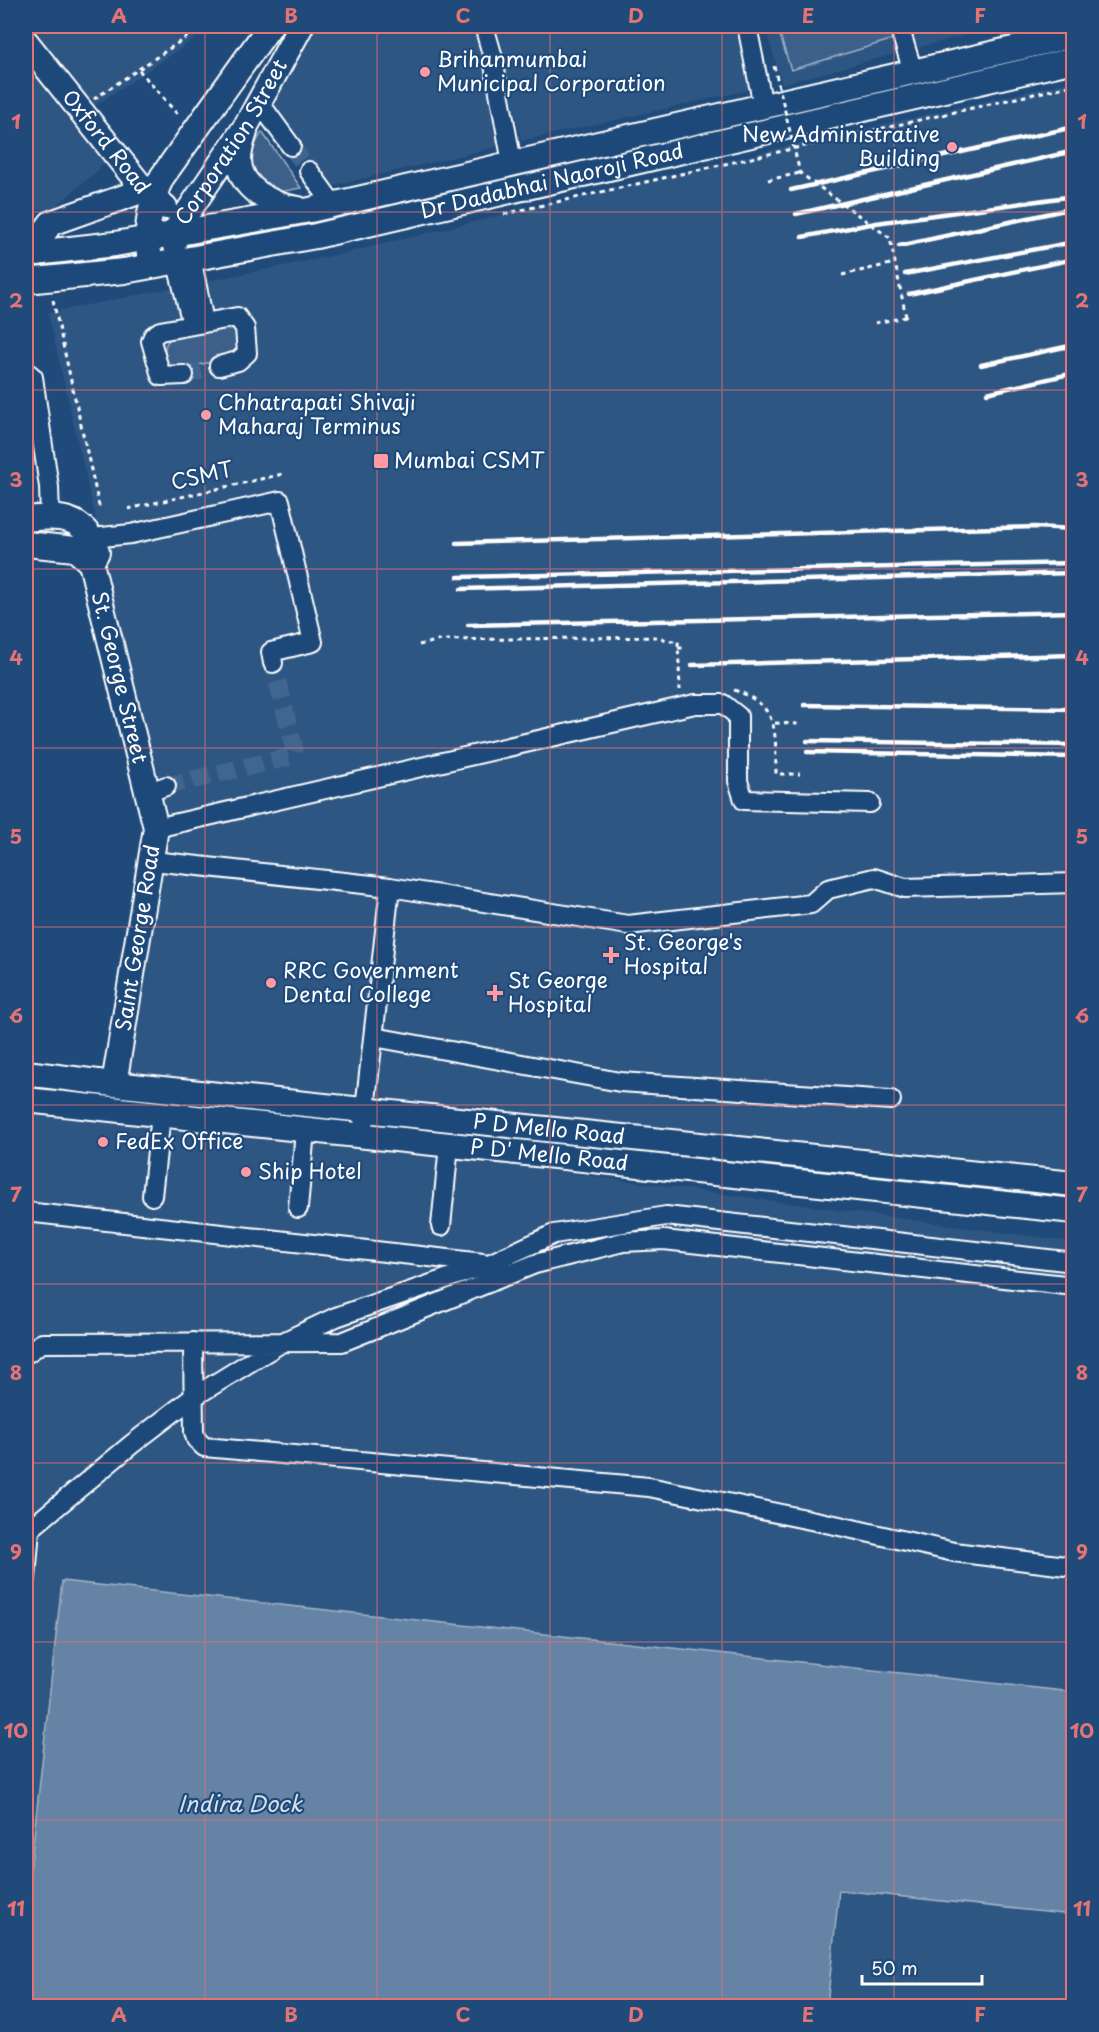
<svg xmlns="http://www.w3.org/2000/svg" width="1099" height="2032" font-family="'Playpen Sans',sans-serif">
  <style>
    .built { fill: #2e5683 }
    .green { fill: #3c618b; stroke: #9eb0c5; stroke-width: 1.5 }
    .water { fill: #6583a4; stroke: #a3b5c8; stroke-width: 1.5 }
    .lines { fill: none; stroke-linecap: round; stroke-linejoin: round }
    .minor-tunnel { stroke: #41658e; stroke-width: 18; stroke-dasharray: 18 9; stroke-linecap: butt }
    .minor-casing { stroke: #fff; stroke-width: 22 }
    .major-casing { stroke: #fff; stroke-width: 28 }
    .path { stroke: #fff; stroke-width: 3; stroke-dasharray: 4.5 4.5; stroke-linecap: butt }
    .minor { stroke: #1f4a7a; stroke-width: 18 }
    .major { stroke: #1f4a7a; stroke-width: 24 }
    .rail { stroke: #fff; stroke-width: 4.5 }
    .path-bridge { stroke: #fff; stroke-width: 3; stroke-dasharray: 4.5 4.5; stroke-linecap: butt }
    .grid { fill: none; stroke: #e47373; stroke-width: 1.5; stroke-opacity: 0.55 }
    .poi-dot { fill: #ff9aa2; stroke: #1f4a7a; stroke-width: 2 }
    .labels { text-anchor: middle; stroke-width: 4.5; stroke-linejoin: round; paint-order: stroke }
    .poi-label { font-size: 21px; fill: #fff; stroke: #1f4a7a; text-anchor: start }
    .street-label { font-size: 21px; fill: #fff; stroke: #1f4a7a }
    .water-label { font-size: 22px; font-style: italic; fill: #d8e0e8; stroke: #1f4a7a }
    .neatline { fill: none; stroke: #e47373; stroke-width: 2 }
    .grid-label { font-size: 20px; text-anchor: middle; font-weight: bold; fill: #e47373 }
  </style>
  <rect width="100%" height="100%" fill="#1f4a7a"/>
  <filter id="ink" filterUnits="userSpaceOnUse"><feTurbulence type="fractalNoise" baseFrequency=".0167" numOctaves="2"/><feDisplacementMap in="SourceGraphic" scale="12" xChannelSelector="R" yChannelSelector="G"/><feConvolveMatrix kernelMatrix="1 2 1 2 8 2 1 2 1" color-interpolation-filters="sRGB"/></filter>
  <g filter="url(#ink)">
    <path class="built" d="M28,26H214L93,107Z
      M310,26H478L501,146L332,186L322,184L273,107V91Z
      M497,26H735L749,90L521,141Z
      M765,26H999L782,84Z
      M26,61L102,153L106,163L55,207L33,211L26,207Z
      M1073,81V1174L127,1080L168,831L48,313L337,255L784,147Z
      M26,1114L497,1163L1073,1242V2006H26Z"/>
    <path class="green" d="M777,26H937L791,70Z
      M262,132L301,188L279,192C247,174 243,165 262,132Z
      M222,326L232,328L238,335L239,351L230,358L179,369L171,368C164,356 161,346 172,337Z"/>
    <path class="water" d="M62,1581L1073,1692V1915L839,1890L827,2006H26V1908Z"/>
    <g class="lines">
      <path class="minor-tunnel" d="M291,146L309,171
        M184,375L219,366
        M166,786L293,756L294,748L273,663"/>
      <defs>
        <path id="minor" d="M484,26L492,54L512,163
          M747,26L763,106
          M899,26L913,72
          M259,102L291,146
          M309,171L333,204
          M191,257L204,322
          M176,260L192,324
          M26,371L33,377L49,487L50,517
          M184,375L161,376L151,341L153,336L160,331L237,317L245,328L247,353L238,361L219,366
          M92,538L131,534L280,501L313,642L271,652L273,663
          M149,792L166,786
          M156,828L695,704H723L738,716V781L744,800L870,803
          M153,861L390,887L628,925L811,904L828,889L874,878L905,888L1074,883
          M374,1037L620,1082L891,1100
          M362,1136L390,887
          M152,1196L161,1115
          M298,1208L305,1131
          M26,1212L483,1263
          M441,1226L449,1145
          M193,1342L194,1432L196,1439L204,1447L649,1487L835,1525L954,1552L1074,1567
          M26,1354L42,1343L342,1342L535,1264L623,1242L664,1240L1074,1286
          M26,1578L30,1529L132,1444L192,1398L281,1343L336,1317L489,1264L554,1234L666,1216L1074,1262"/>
        <g id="major">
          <path id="s1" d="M26,42L144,190L165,207"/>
          <path d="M245,132C242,141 239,151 239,160C239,189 274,206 298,209"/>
          <path id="s2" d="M174,243L173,234L246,126L301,26"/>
          <path d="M38,253L43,234L51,223L144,190"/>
          <path d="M149,253C145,229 151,199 162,177L270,26"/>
          <path d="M26,254L115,244L310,210L1074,35"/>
          <path id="s3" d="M26,281L124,271L316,236L1074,60"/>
          <path d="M26,519C59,516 84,514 97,552L91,563"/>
          <path d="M26,544L75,549L91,563"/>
          <path id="s4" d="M91,563L156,828L114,1084"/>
          <path id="s5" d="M26,1073L114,1084L1074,1184"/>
          <path id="s6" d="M26,1100L1074,1211"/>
        </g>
      </defs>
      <use href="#minor" class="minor-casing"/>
      <use href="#major" class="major-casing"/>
      <path class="path" d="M139,70L178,115
        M94,99L203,26
        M768,180L800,173
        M504,214L1074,85
        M842,275L895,263
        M53,300L100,510
        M875,323L906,317
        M128,509L283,474
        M419,645L441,640L659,637L669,641H678L680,690
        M678,648H687
        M734,690C781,706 775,733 776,774H800
        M775,723L799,724"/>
      <use href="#minor" class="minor"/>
      <use href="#major" class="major"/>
      <path class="rail" d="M791,190L1074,127
        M796,214L1074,151
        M802,237L876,223L1074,196
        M899,246L1074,208
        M905,274L1074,242
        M909,294L1074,259
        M981,365L1074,345
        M987,393L1074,373
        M456,543L1035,527L1074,529
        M458,577L1074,563
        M461,589L1074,573
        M468,625L1074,612
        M692,665L1074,655
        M804,705L1074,709
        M807,741L1074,745
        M807,752L1074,757"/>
      <path class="path-bridge" d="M774,66L800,173L890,238L906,317"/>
    </g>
  </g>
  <path class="grid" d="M205,26V2006M377,26V2006M550,26V2006M722,26V2006M894,26V2006M26,212H1074M26,390H1074M26,569H1074M26,748H1074M26,927H1074M26,1105H1074M26,1284H1074M26,1463H1074M26,1642H1074M26,1820H1074"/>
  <g class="poi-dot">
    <circle cx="425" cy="72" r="6"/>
    <circle cx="952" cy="147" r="6"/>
    <circle cx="206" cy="415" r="6"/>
    <rect x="373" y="453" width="16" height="16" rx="3"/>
    <path d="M608 946h6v6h6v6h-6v6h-6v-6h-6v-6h6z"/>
    <circle cx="271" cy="983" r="6"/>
    <path d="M492 984h6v6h6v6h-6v6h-6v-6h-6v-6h6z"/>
    <circle cx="103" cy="1142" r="6"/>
    <circle cx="246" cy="1172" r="6"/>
  </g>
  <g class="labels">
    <g class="poi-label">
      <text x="437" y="67">Brihanmumbai<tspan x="437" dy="24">Municipal Corporation</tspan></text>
      <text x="940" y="142" text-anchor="end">New Administrative<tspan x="940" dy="24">Building</tspan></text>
      <text x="218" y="410">Chhatrapati Shivaji<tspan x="218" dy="24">Maharaj Terminus</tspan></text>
      <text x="394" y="468">Mumbai CSMT</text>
      <text x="624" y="950">St. George's<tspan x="624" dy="24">Hospital</tspan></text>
      <text x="283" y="978">RRC Government<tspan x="283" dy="24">Dental College</tspan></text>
      <text x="508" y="988">St George<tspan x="508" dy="24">Hospital</tspan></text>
      <text x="115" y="1149">FedEx Office</text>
      <text x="258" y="1179">Ship Hotel</text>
    </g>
    <g class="street-label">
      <text dy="7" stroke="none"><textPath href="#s1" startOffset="128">Oxford Road</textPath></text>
      <text dy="7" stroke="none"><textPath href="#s2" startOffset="118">Corporation Street</textPath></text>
      <text dy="7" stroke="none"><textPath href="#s3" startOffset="536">Dr Dadabhai Naoroji Road</textPath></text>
      <text transform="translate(202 476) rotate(-13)" y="7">CSMT</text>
      <text dy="7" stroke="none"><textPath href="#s4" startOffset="118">St. George Street</textPath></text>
      <text transform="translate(138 938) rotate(-81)" y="7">Saint George Road</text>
      <text dy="7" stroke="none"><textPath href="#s5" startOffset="526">P D Mello Road</textPath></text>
      <text dy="7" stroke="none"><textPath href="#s6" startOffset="526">P D' Mello Road</textPath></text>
    </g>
    <g class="water-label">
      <text x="240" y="1812">Indira Dock</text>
    </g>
  </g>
  <rect width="1099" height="2032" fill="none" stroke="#1f4a7a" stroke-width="66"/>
  <path d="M862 1975v9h120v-9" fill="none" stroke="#ffffff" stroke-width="3"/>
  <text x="871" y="1975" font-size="18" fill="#ffffff" stroke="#1f4a7a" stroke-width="4.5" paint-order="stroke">50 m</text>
  <rect x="33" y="33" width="1033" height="1966" class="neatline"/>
  <g class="grid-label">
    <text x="119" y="23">A</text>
    <text x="291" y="23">B</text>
    <text x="463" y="23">C</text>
    <text x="636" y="23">D</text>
    <text x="808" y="23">E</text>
    <text x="980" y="23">F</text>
    <text x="16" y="129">1</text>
    <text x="1082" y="129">1</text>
    <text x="16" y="308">2</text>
    <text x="1082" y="308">2</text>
    <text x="16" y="487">3</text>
    <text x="1082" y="487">3</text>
    <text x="16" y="665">4</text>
    <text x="1082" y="665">4</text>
    <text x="16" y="844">5</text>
    <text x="1082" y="844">5</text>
    <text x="16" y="1023">6</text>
    <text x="1082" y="1023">6</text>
    <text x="16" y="1202">7</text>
    <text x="1082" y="1202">7</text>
    <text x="16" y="1380">8</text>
    <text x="1082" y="1380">8</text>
    <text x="16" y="1559">9</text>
    <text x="1082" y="1559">9</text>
    <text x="16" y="1738">10</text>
    <text x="1082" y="1738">10</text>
    <text x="16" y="1916">11</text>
    <text x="1082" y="1916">11</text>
    <text x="119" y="2022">A</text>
    <text x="291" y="2022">B</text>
    <text x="463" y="2022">C</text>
    <text x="636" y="2022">D</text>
    <text x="808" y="2022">E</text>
    <text x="980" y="2022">F</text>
  </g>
</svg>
